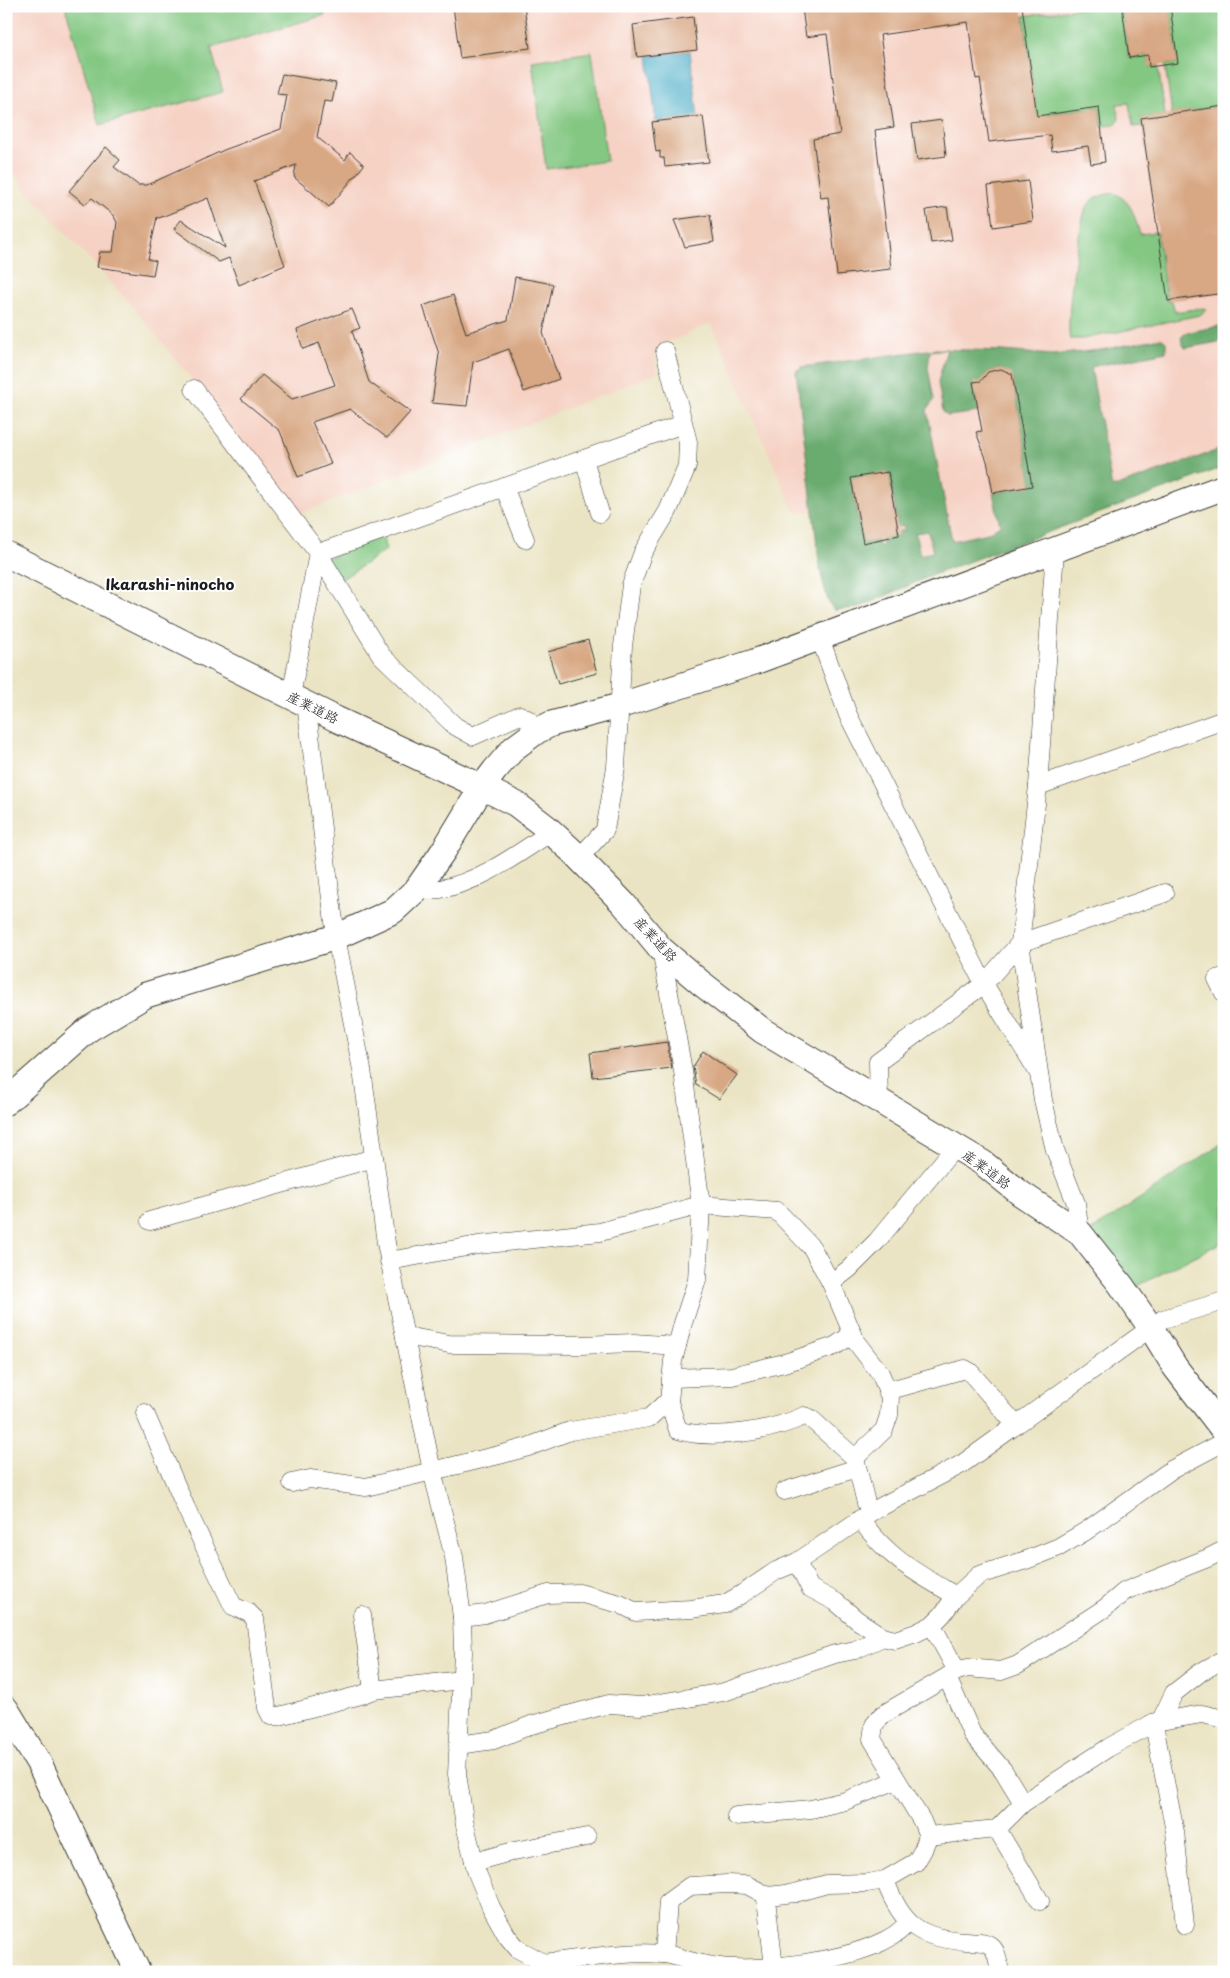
<svg xmlns="http://www.w3.org/2000/svg" width="1230" height="1978" font-family="'Playpen Sans','Klee One',sans-serif">
<style>
.built{fill:#f6d2c4}
.green{fill:#83c782;stroke:#50724f}
.forest{fill:#6aac70;stroke:#436446;fill-rule:evenodd}
.water{fill:#47abc6;stroke:#326471}
.building{fill:#d8a783}
.lines{fill:none;stroke-linecap:round;stroke-linejoin:round}
.street-casing{stroke:#3b3a35;stroke-width:19}
.secondary-casing{stroke:#3b3a35;stroke-width:27}
.street{stroke:#fff;stroke-width:18}
.secondary{stroke:#fff;stroke-width:25}
.labels{text-anchor:middle;dominant-baseline:central;stroke-width:4;stroke-linejoin:round;paint-order:stroke}
.street-label{font-size:14px;fill:#1c1c1c;stroke:#fff}
.neighbourhood-label{font-size:15px;font-weight:bold;fill:#1c1c1c;stroke:#fff}
</style>
<rect width="100%" height="100%" fill="#fff"/>
<filter id="ink" filterUnits="userSpaceOnUse"><feTurbulence type="fractalNoise" baseFrequency=".02" numOctaves="2"/><feDisplacementMap in="SourceGraphic" scale="10" xChannelSelector="R" yChannelSelector="G"/><feConvolveMatrix kernelMatrix="1 2 1 2 8 2 1 2 1" color-interpolation-filters="sRGB"/></filter>
<filter id="wash" filterUnits="userSpaceOnUse"><feTurbulence type="fractalNoise" baseFrequency=".0096" numOctaves="4" result="noise"/><feDisplacementMap in="SourceGraphic" scale="20" xChannelSelector="R" yChannelSelector="G"/><feGaussianBlur stdDeviation="1.12" result="paint"/><feColorMatrix in="noise" values="0 0 0 0 0 0 0 0 0 0 0 0 0 0 0 0 0 1.4 0 .05"/><feComposite in="paint" operator="in"/></filter>
<g filter="url(#wash)">
<rect width="100%" height="100%" fill="#ebe4c4"/>
<path class="built" d="M 6,6 L 1224,6 L 1224,467 L 930,576 L 858,608 L 834,610 L 828,601 L 820,570 L 813,511 L 799,513 L 794,511 L 711,323 L 654,349 L 657,373 L 299,514 L 136,310 L 27,191 L 6,163 Z"/>
<g class="green">
<path d="M 65,6 L 322,6 L 325,15 L 211,48 L 223,92 L 100,125 Z"/>
<path d="M 1092,6 L 1122,6 L 1129,58 L 1148,55 L 1150,67 L 1158,66 L 1165,115 L 1141,118 L 1142,126 L 1133,127 L 1129,103 L 1117,104 L 1119,119 L 1115,125 L 1102,126 L 1099,107 L 1048,114 L 1038,123 L 1024,16 Z"/>
<path d="M 1170,6 L 1224,6 L 1224,106 L 1172,114 L 1165,65 L 1178,63 Z"/>
<path d="M 592,52 L 607,161 L 546,169 L 532,61 Z"/>
<path d="M 1114,193 C 1133,202 1134,216 1140,234 L 1157,232 L 1167,301 L 1172,301 L 1175,312 L 1203,308 L 1207,309 L 1200,315 L 1083,339 L 1070,339 C 1065,323 1079,220 1087,206 C 1094,196 1103,195 1114,193 Z"/>
<path d="M 382,535 L 386,550 L 339,581 L 325,559 Z"/>
<path d="M 1224,1142 L 1224,1241 L 1130,1290 L 1087,1234 Z"/>
</g>
<g class="forest">
<path d="M 1224,325 L 1224,341 L 1185,348 L 1182,343 L 1181,338 L 1185,333 Z"/>
<path d="M 1161,338 L 1166,342 L 1166,352 L 1091,367 L 1112,488 L 1224,448 L 1224,467 L 930,576 L 858,608 L 834,610 L 828,601 L 820,570 L 796,371 L 802,367 L 936,349 L 1003,351 L 1053,355 L 1101,350 ZM 947,349 L 938,382 L 943,412 L 947,416 L 979,412 L 973,383 L 988,380 L 986,374 L 988,372 L 1001,369 L 1012,375 L 1032,486 L 993,493 L 1000,525 L 988,533 L 952,541 L 927,410 L 934,399 L 928,368 L 930,351 ZM 888,472 L 889,477 L 893,477 L 890,479 L 898,527 L 904,526 L 905,530 L 899,531 L 899,535 L 881,538 L 883,546 L 880,547 L 877,541 L 863,543 L 851,479 ZM 928,531 L 933,552 L 920,555 L 915,533 Z"/>
</g>
<path class="water" d="M 690,51 L 698,117 L 656,122 L 648,56 Z"/>
<g id="blocks">
<g class="building">
<path d="M 453,6 L 524,6 L 530,48 L 460,58 Z"/>
<path d="M 816,6 L 1022,6 L 1037,116 L 1099,107 L 1105,162 L 1091,164 L 1088,146 L 1052,151 L 1050,135 L 989,142 L 980,78 L 976,79 L 968,22 L 880,35 L 894,127 L 875,130 L 891,269 L 837,275 L 828,197 L 821,198 L 813,139 L 840,134 L 827,34 L 806,37 L 802,8 Z"/>
<path d="M 1122,6 L 1170,6 L 1178,63 L 1149,67 L 1148,55 L 1129,58 Z"/>
<path d="M 693,17 L 697,50 L 637,57 L 633,25 Z"/>
<path d="M 282,74 L 336,83 L 332,102 L 324,101 L 317,137 L 345,160 L 350,152 L 364,165 L 329,207 L 294,177 L 296,165 L 254,181 L 285,265 L 239,285 L 229,258 L 219,262 L 174,229 L 181,220 L 225,248 L 208,198 L 159,218 L 157,217 L 148,259 L 156,261 L 153,275 L 97,267 L 100,252 L 113,252 L 117,222 L 113,215 L 92,198 L 85,204 L 69,191 L 106,147 L 120,160 L 114,167 L 138,185 L 147,185 L 224,150 L 281,129 L 287,95 L 277,94 Z"/>
<path d="M 1224,106 L 1224,293 L 1168,301 L 1141,118 Z"/>
<path d="M 703,116 L 709,162 L 665,167 L 664,158 L 660,158 L 660,151 L 656,152 L 652,122 Z"/>
<path d="M 942,120 L 946,156 L 917,160 L 912,124 Z"/>
<path d="M 1028,181 L 1033,221 L 993,227 L 988,186 Z"/>
<path d="M 947,207 L 952,240 L 931,243 L 926,210 Z"/>
<path d="M 710,215 L 714,242 L 685,247 L 674,220 Z"/>
<path d="M 515,277 L 553,284 L 543,333 L 559,379 L 524,392 L 509,349 L 473,362 L 467,406 L 432,403 L 439,354 L 423,306 L 453,295 L 466,333 L 508,320 Z"/>
<path d="M 352,309 L 360,328 L 352,331 L 369,382 L 410,412 L 387,438 L 350,409 L 312,422 L 331,464 L 298,477 L 280,431 L 241,399 L 262,375 L 292,399 L 335,385 L 319,343 L 303,349 L 297,330 Z"/>
<path d="M 1001,369 L 1012,374 L 1032,486 L 993,493 L 987,461 L 976,432 L 982,431 L 973,382 L 981,381 L 988,372 Z"/>
<path d="M 888,472 L 899,535 L 863,543 L 851,478 Z"/>
<path d="M 588,640 L 597,673 L 558,684 L 548,652 Z"/>
<path d="M 667,1042 L 672,1068 L 593,1077 L 590,1053 Z"/>
<path d="M 703,1051 L 737,1075 L 719,1099 L 696,1085 L 693,1067 Z"/>
</g>
</g>
</g>
<g filter="url(#ink)">
<use href="#blocks" fill-opacity="0" stroke="#3b3a35" stroke-width="1"/>
<g class="lines">
<defs>
<g id="street">
<path d="M 194,389 L 318,553 L 381,655 L 455,726 L 473,736 L 520,715 L 529,720 L 533,734"/>
<path d="M 584,459 L 600,513"/>
<path d="M 504,487 L 525,539"/>
<path d="M 1055,551 L 1038,786 L 1224,720"/>
<path d="M 820,638 L 848,715 L 984,984 L 1038,1072"/>
<path d="M 291,696 L 318,553 L 683,424"/>
<path d="M 306,704 L 336,937 L 362,1070 L 386,1243 L 432,1471 L 454,1557 L 462,1617 L 463,1653 L 457,1774 L 465,1825 L 477,1873 L 491,1907 L 507,1936 L 518,1949 L 544,1963 L 549,1972"/>
<path d="M 1038,786 L 1020,943 L 1043,1100 L 1055,1150 L 1076,1203 L 1080,1233"/>
<path d="M 579,858 L 605,830 L 616,767 L 623,646 L 631,585 L 643,552 L 668,511 L 687,466 L 688,442 L 665,351"/>
<path d="M 417,889 C 424,889 433,890 440,889 C 479,883 519,853 551,832"/>
<path d="M 661,949 L 683,1071 L 701,1205 L 697,1280 L 683,1323 L 673,1361 L 669,1402 L 678,1430 C 712,1441 772,1431 804,1416 L 810,1418 L 855,1458 L 866,1503 L 871,1512"/>
<path d="M 1224,977 L 1217,979 L 1224,993"/>
<path d="M 879,1100 L 878,1062 L 984,984 L 1020,943 L 1165,893"/>
<path d="M 150,1221 L 374,1158"/>
<path d="M 389,1261 L 478,1245 L 600,1232 L 701,1205 L 777,1211 L 812,1248 L 831,1283 L 856,1342 L 880,1373 L 890,1396 L 889,1415 L 884,1430 L 855,1458"/>
<path d="M 831,1283 L 849,1269 L 877,1241 L 956,1146"/>
<path d="M 405,1337 L 411,1337 L 449,1344 L 580,1345 L 634,1343 L 677,1346"/>
<path d="M 671,1378 L 732,1376 L 788,1362 L 835,1346 L 853,1334"/>
<path d="M 887,1391 L 965,1369 L 970,1372 L 1016,1425"/>
<path d="M 145,1413 L 186,1508 L 233,1606 L 249,1613 L 255,1619 L 267,1708 L 271,1716 L 279,1716 L 361,1695 L 373,1690 L 462,1680"/>
<path d="M 292,1483 L 310,1479 L 366,1487 L 499,1455 L 528,1447 L 570,1431 L 649,1418 L 663,1405 L 669,1402"/>
<path d="M 785,1491 L 857,1468"/>
<path d="M 860,1519 C 889,1559 915,1572 956,1596"/>
<path d="M 797,1562 L 810,1588 L 836,1602 L 857,1620 L 883,1637"/>
<path d="M 362,1615 L 373,1690"/>
<path d="M 462,1617 L 485,1614 L 548,1594 L 579,1593 L 620,1604 L 636,1612 L 691,1609 L 725,1604 L 742,1594 L 776,1571 L 797,1562 L 871,1512 L 962,1464 L 1163,1319 L 1224,1301"/>
<path d="M 957,1671 L 968,1668 L 1001,1671 L 1018,1665 L 1105,1608 L 1125,1591 L 1208,1558 L 1224,1550"/>
<path d="M 947,1677 L 972,1734 L 1003,1770 L 1023,1803"/>
<path d="M 1161,1720 L 1174,1693 L 1201,1672 L 1224,1659"/>
<path d="M 1151,1724 L 1155,1730 L 1175,1832 L 1185,1925"/>
<path d="M 458,1745 L 494,1740 L 531,1725 L 609,1704 L 641,1706 L 724,1692 L 835,1654 L 855,1650 L 883,1637 L 895,1640 L 916,1633 L 932,1625 L 942,1615 L 956,1596 L 979,1575 L 1029,1559 L 1059,1547 L 1086,1531 L 1171,1470 L 1224,1442"/>
<path d="M 736,1816 L 811,1809 L 845,1801 L 897,1780"/>
<path d="M 997,1829 L 1040,1901"/>
<path d="M 928,1836 L 997,1829 L 1023,1803 L 1108,1748 L 1155,1722 L 1202,1714 L 1224,1719"/>
<path d="M 474,1862 L 514,1851 L 587,1837"/>
<path d="M 885,1880 C 901,1924 919,1939 966,1941 C 975,1942 985,1940 992,1947 C 998,1953 998,1963 1000,1972"/>
<path d="M 664,1954 L 668,1902 L 690,1886 L 728,1884 L 747,1885 L 768,1896"/>
<path d="M 544,1963 C 583,1959 622,1951 662,1954 C 674,1954 686,1961 698,1963 C 710,1966 724,1968 736,1968 C 777,1970 884,1957 908,1922"/>
<path d="M 776,1972 L 774,1967 L 766,1899 L 768,1896 L 795,1893 L 827,1884 L 867,1883 L 885,1880 L 916,1862 L 923,1850 L 928,1836 L 922,1821 L 872,1739 L 874,1725 L 882,1715 L 957,1671 L 932,1625"/>
</g>
<g id="secondary">
<path d="M 6,554 L 336,719 L 482,787 L 516,804 L 546,827 L 572,851 L 623,903 L 661,949 L 701,983 L 763,1031 L 983,1163 L 1020,1193 L 1080,1233 L 1121,1285 L 1151,1328 L 1175,1367 L 1224,1431"/>
<path d="M 6,1102 L 89,1029 L 146,995 L 336,937 L 393,911 L 417,889 L 444,850 L 482,787 L 495,770 L 514,748 L 537,731 L 551,724 L 619,706 L 754,662 L 1224,487"/>
<path d="M 6,1709 L 40,1765 L 138,1972"/>
</g>
</defs>
<use href="#street" class="street-casing"/>
<use href="#secondary" class="secondary-casing"/>
<use href="#street" class="street"/>
<use href="#secondary" class="secondary"/>
</g>
</g>
<g class="labels">
<g class="street-label">
<text transform="translate(313 707) rotate(26)">産業道路</text>
<text transform="translate(656 939) rotate(47)">産業道路</text>
<text transform="translate(987 1169) rotate(36)">産業道路</text>
</g>
<g class="neighbourhood-label">
<text x="170" y="583">Ikarashi-ninocho</text>
</g>
</g>
<rect width="1230" height="1978" fill="none" stroke="#fff" stroke-width="25"/>
</svg>
